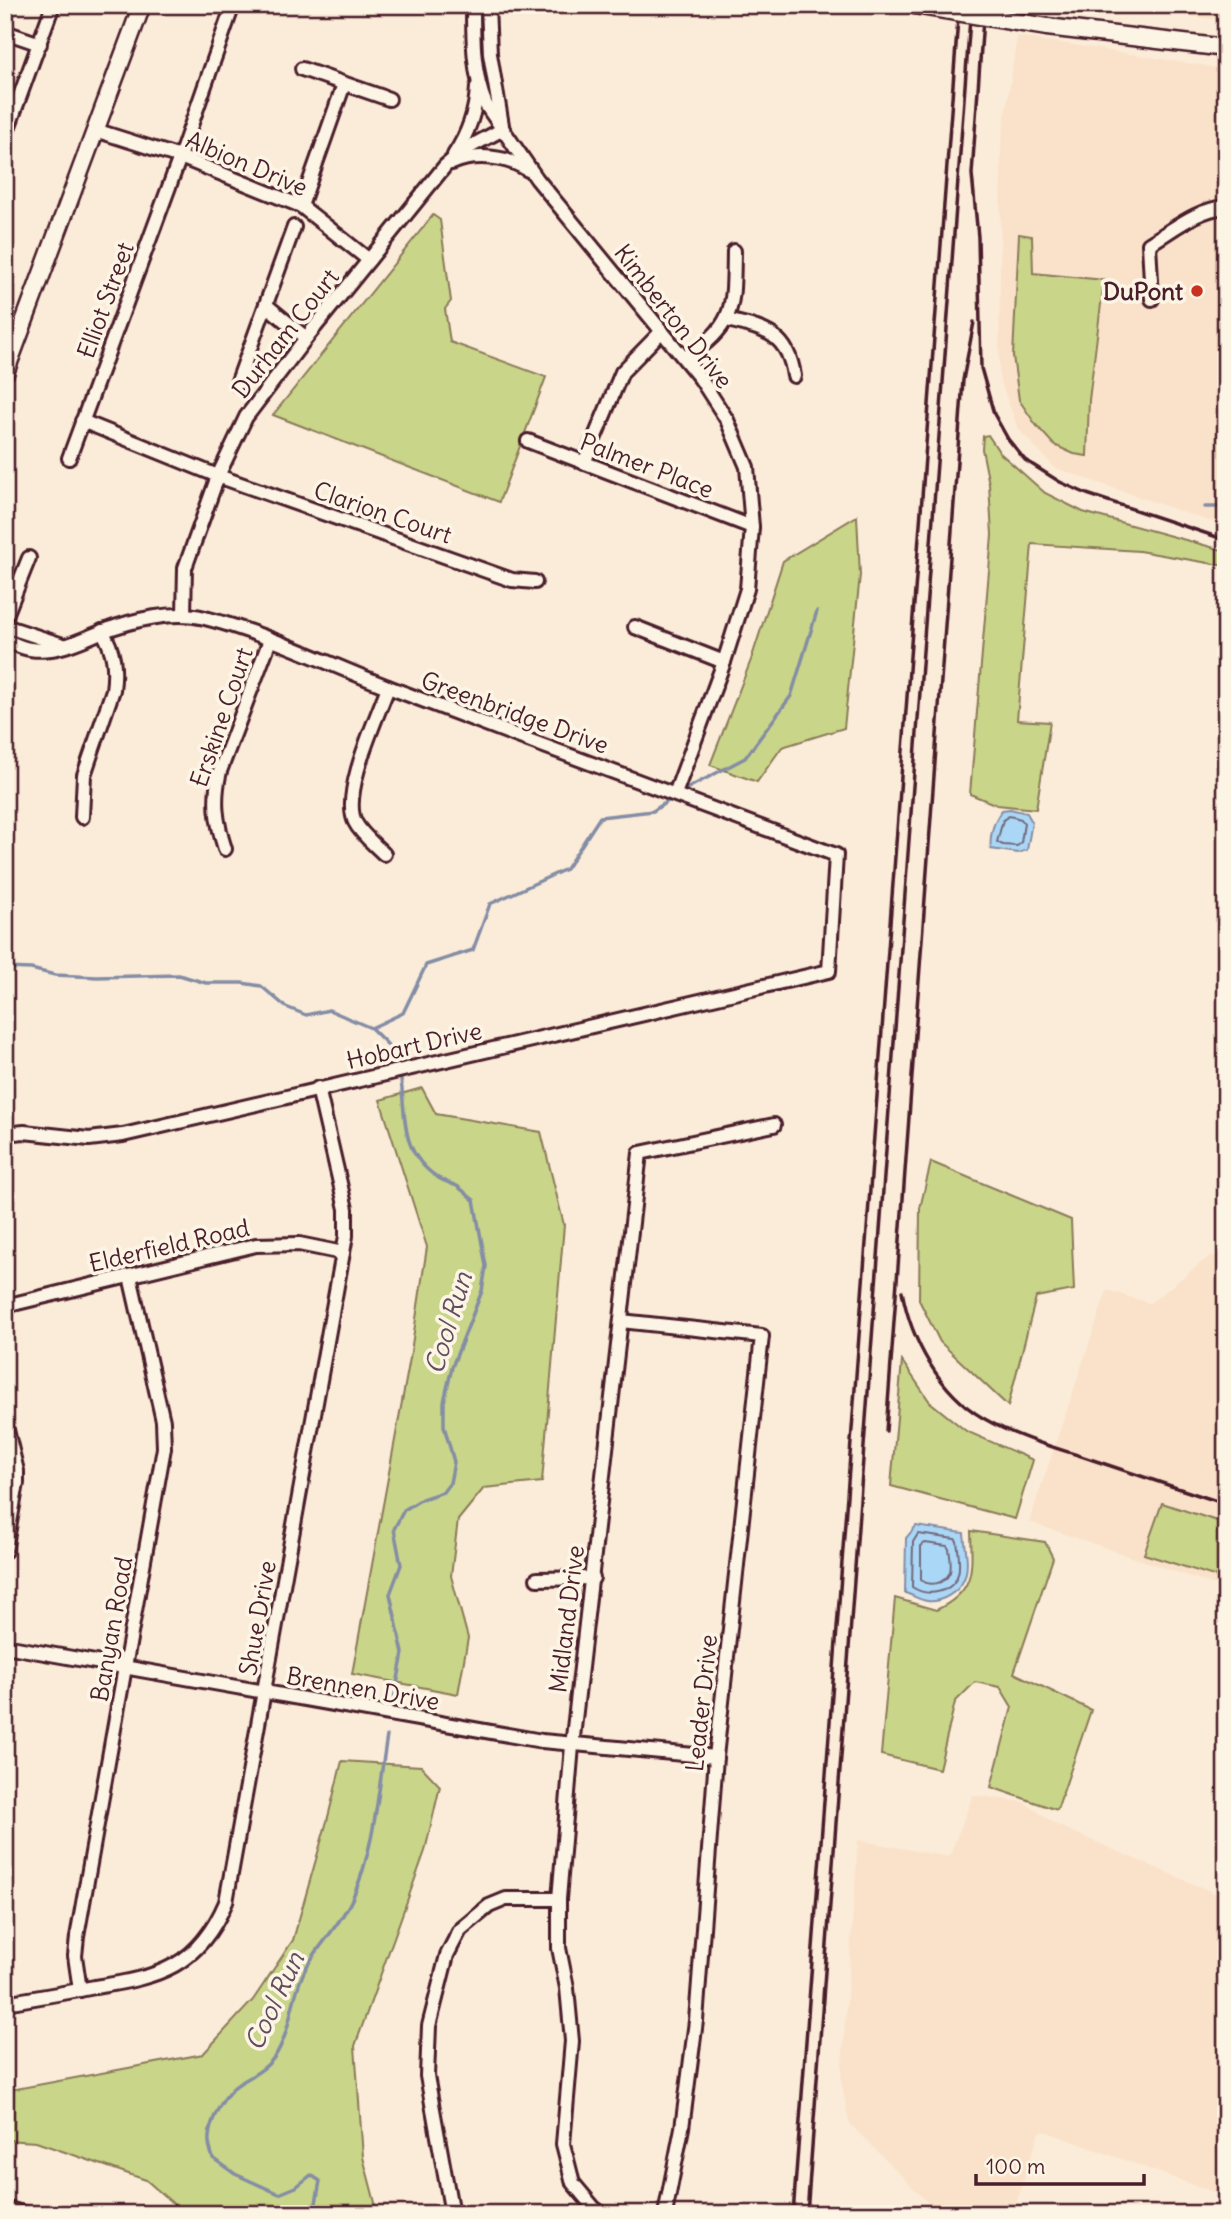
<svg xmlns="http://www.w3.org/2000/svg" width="1231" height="2219" font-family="Delius,sans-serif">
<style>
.built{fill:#fae2ca}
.green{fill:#c9d588;stroke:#8a7a5a;stroke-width:2}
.water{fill:#abd7f6;stroke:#848da5;stroke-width:2}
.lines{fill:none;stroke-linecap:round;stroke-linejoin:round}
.shore{stroke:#71697c;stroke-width:2}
.stream{stroke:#848da5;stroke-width:3.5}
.minor-casing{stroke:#4a1f2b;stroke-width:18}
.tertiary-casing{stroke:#4a1f2b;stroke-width:21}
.minor{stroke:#fcf5e5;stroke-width:12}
.tertiary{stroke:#fcf5e5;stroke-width:16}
.rail{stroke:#4a1f2b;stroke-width:3.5}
.tertiary-bridge-casing{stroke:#4a1f2b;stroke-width:21;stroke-linecap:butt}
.tertiary-bridge{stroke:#fcf5e5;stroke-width:16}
.poi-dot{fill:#c8321e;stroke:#fcf5e5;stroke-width:2.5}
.labels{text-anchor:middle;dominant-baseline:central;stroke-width:7;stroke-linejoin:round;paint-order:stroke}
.street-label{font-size:24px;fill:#4a1f2b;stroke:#fcf5e5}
.poi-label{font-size:24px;font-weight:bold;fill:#4a1f2b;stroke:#fcf5e5;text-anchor:end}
.water-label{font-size:26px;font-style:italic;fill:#624d5e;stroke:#fcf5e5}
</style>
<rect width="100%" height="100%" fill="#fbecd9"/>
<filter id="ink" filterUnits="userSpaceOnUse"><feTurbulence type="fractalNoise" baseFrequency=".0143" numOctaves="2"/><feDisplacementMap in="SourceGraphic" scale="14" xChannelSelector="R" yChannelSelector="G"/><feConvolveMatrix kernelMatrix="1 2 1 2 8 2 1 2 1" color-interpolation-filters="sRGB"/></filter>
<g filter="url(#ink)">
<g class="built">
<path d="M 1101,5 L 1226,5 L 1226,21 Z"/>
<path d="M 1017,36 L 1226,69 L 1226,527 L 1055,468 L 1018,429 L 999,378 L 1001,144 Z"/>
<path d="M 1211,1255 L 1226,1260 L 1226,1589 L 1029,1522 L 1107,1290 L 1150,1303 Z"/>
<path d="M 973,1795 L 1024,1802 L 1057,1825 L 1226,1898 L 1226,2197 L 1044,2131 L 1039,2133 L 1013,2214 L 939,2214 L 849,2123 L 841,2080 L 858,1840 L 949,1857 Z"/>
</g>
<g class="green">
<path d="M 433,215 L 440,220 L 451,301 L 445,309 L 450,342 L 546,377 L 499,502 L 273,415 Z"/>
<path d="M 1019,234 L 1032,236 L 1033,273 L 1104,280 L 1089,400 L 1087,456 L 1074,454 L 1054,445 L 1036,425 L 1019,400 L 1013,356 Z"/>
<path d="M 988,435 L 1000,453 L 1045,493 L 1083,512 L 1226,551 L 1226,566 L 1139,551 L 1032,544 L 1017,720 L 1050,722 L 1036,809 L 997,805 L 970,794 L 992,535 L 989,484 L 982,449 L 983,436 Z"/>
<path d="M 857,516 L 860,575 L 844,728 L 782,747 L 757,782 L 710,765 L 751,660 L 783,561 Z"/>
<path d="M 422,1088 L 436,1114 L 541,1132 L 564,1225 L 542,1482 L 484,1488 L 458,1520 L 451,1576 L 468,1638 L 458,1694 L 352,1674 L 410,1358 L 427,1247 L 380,1100 Z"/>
<path d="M 931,1162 L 1071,1220 L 1074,1290 L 1036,1297 L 1008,1406 L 940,1342 L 919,1300 L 920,1208 Z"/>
<path d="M 902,1361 L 930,1402 L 966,1431 L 1033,1460 L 1015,1519 L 891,1486 Z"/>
<path d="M 1162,1503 L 1226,1524 L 1226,1580 L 1144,1554 Z"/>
<path d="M 971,1531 L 1045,1542 L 1053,1558 L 1014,1673 L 1091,1710 L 1057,1810 L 991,1787 L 1012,1707 L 1000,1687 L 975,1682 L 955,1702 L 939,1769 L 881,1755 L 895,1598 L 936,1610 C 976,1591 972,1570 971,1531 Z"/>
<path d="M 342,1761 L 421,1766 L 440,1786 L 425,1851 L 355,2046 L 363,2157 L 378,2214 L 185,2214 L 146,2180 L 36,2142 L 5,2140 L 5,2091 L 203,2054 L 253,2000 L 293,1940 L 327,1821 Z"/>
</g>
<g class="water">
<path d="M 1010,809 L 1027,813 L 1032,822 L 1027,850 L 1018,853 L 991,849 C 989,836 994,820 1002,810 Z"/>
<path d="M 916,1526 L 964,1533 C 965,1547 970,1566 964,1579 C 959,1592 941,1603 927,1601 C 920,1600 912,1595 905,1593 L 906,1538 Z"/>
</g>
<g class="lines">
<g class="shore">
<path d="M 1009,816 L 1021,819 L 1024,823 L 1021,843 L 1017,846 L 1003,845 L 997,842 L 1003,820 Z"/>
<path d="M 918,1534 L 955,1539 L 957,1541 C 958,1551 961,1564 958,1574 C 952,1594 927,1597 912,1587 L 913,1542 Z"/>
<path d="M 925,1543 L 947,1546 L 949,1549 C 950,1556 952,1565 950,1572 C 945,1584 930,1587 921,1580 L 921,1546 Z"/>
</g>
<g class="stream">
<path d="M 1205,507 L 1226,507"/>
<path d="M 686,789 L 745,758 L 791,696 L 817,611"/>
<path d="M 5,968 L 31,969 L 55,975 L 97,977 L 179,975 L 206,983 L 242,983 L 261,986 L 286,1007 L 306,1015 L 329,1010 L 371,1028 L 387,1044 L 395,1058"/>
<path d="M 371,1028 L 403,1013 L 426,965 L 473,950 L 490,904 L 566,869 L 600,817 L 653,811 L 668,801"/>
<path d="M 394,1700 L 403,1653 L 390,1594 L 401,1565 L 394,1529 L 404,1510 L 422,1499 L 443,1492 L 450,1483 L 454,1462 L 444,1426 L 444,1402 L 452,1367 L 482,1291 L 486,1266 L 474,1200 C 468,1196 463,1190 457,1186 C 450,1183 443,1181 437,1177 C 400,1152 406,1118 401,1080"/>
<path d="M 314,2214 L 320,2181 L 311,2175 L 296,2187 L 279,2194 L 235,2174 L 213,2158 C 211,2152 208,2144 209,2137 C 210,2120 225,2092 240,2083 C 254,2075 268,2068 277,2053 C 292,2027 291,1995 306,1968 C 319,1944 342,1923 353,1897 C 375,1847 378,1790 387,1736"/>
</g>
<defs>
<g id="minor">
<path d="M 473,5 C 473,37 473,76 486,105 L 537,179 L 700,378 L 727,420 L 747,467 L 752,527 L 747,589 L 724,662 L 675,794"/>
<path d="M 488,5 L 490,54 L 502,125"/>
<path d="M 5,32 L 40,44"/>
<path d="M 302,69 L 389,99"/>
<path d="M 95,130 L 180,157 L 301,206 L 369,260"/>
<path d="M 5,137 L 53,5"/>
<path d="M 454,155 C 468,134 476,112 477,87"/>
<path d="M 452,163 C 475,153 507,156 528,170"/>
<path d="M 301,206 L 344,84"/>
<path d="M 1152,299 L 1149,244 C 1173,230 1197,209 1226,207"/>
<path d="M 266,305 L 306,338"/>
<path d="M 727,320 C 764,329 788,333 794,376"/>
<path d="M 685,358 C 736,324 733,309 734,251"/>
<path d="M 237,384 L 294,227"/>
<path d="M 82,421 L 218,476 L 512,580 L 535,582"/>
<path d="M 528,441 L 752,527"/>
<path d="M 69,458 L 180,157 L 233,5"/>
<path d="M 584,463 L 622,372 L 662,331"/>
<path d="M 184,614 L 185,568 L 218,476 L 246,417 L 306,338 L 445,166 L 464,150 L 503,129"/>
<path d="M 5,618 L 29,558"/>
<path d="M 5,626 L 63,645"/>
<path d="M 635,627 L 724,662"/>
<path d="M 5,640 C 13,643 22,648 30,649 C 56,653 79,641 101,632 C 132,620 173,610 205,618 C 268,634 328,664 388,687 C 537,744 687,799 836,855 L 829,971 L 123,1135 L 89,1139 L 24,1132 L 5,1134"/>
<path d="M 82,817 L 84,775 L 113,690 C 116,668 114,650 102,631"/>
<path d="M 225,849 C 216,821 213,800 220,771 L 270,640"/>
<path d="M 384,854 C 374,844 361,834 355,822 C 341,793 377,718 388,687"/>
<path d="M 5,1306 L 256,1245 L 299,1244 L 343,1253"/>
<path d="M 621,1321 L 762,1336 L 716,1757 L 696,2021 L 682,2128 L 665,2214"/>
<path d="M 5,1422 L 17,1471 L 17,1483 L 5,1551"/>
<path d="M 537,1579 L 593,1578"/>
<path d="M 5,1646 L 542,1741 L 716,1757"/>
<path d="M 80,1990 L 75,1956 L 77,1937 L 164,1448 L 163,1421 L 130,1276"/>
<path d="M 5,2003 C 35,1998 65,1993 95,1987 C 160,1977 198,1967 226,1902 L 346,1236 L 346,1209 L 318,1088"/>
<path d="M 5,2208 L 26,2214"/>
<path d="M 452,2214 L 427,2076 L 429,2026 L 447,1955 L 460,1930 L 489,1906 L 506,1899 L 559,1899"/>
<path d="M 602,2214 L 594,2208 L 573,2183 L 563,2144 L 572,2041 L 567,1988 L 559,1948 L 559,1899 L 572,1746 L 640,1153 L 774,1125"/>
</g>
<g id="tertiary">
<path d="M 1047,27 L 1226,48"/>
<path d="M 5,373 L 142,5"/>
</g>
</defs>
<use href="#minor" class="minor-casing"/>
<use href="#tertiary" class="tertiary-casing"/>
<use href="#minor" class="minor"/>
<use href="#tertiary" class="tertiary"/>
<g class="rail">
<path d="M 984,5 L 972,174 L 978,237 L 981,368 L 994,414 L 1008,439 L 1025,460 L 1060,482 L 1087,494 L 1226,540"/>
<path d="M 902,1291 C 911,1340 939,1392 983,1418 C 1017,1438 1057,1448 1093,1460 C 1138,1475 1182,1490 1226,1504"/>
<path d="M 886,1431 L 963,380 L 974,322"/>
<path d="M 793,2214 L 959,5"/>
<path d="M 807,2214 L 971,5"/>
</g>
<defs>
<path id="tertiary-bridge" d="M 914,5 L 1047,27"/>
</defs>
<use href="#tertiary-bridge" class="tertiary-bridge-casing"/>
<use href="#tertiary-bridge" class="tertiary-bridge"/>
</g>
</g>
<circle class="poi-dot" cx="1197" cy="291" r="7"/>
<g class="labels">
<g class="street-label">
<text transform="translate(247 163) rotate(23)">Albion Drive</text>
<text transform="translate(105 300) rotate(-70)">Elliot Street</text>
<text transform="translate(674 316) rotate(52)">Kimberton Drive</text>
<text transform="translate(285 333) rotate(-52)">Durham Court</text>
<text transform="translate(647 465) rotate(21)">Palmer Place</text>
<text transform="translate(383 512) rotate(19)">Clarion Court</text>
<text transform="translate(515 712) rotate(20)">Greenbridge Drive</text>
<text transform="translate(221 717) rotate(-71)">Erskine Court</text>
<text transform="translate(414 1045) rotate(-13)">Hobart Drive</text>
<text transform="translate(169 1245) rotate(-13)">Elderfield Road</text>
<text transform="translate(257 1618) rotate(-80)">Shue Drive</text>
<text transform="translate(566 1619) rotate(-83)">Midland Drive</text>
<text transform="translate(111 1629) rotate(-80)">Banyan Road</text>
<text transform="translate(363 1688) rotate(10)">Brennen Drive</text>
<text transform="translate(701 1703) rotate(-84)">Leader Drive</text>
</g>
<g class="poi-label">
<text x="1183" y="291">DuPont</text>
</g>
<g class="water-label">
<text transform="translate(448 1323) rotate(-73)">Cool Run</text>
<text transform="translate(274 2001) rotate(-65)">Cool Run</text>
</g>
</g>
<rect width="1231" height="2219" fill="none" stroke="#fcf5e5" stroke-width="28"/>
<rect x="14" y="14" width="1203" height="2191" fill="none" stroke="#4a1f2b" stroke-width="2.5" filter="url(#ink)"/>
<path d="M976 2174v10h168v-10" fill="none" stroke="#4a1f2b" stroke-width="3.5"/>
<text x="986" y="2174" font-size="21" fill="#4a1f2b" stroke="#fcf5e5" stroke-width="5" paint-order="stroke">100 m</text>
</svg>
